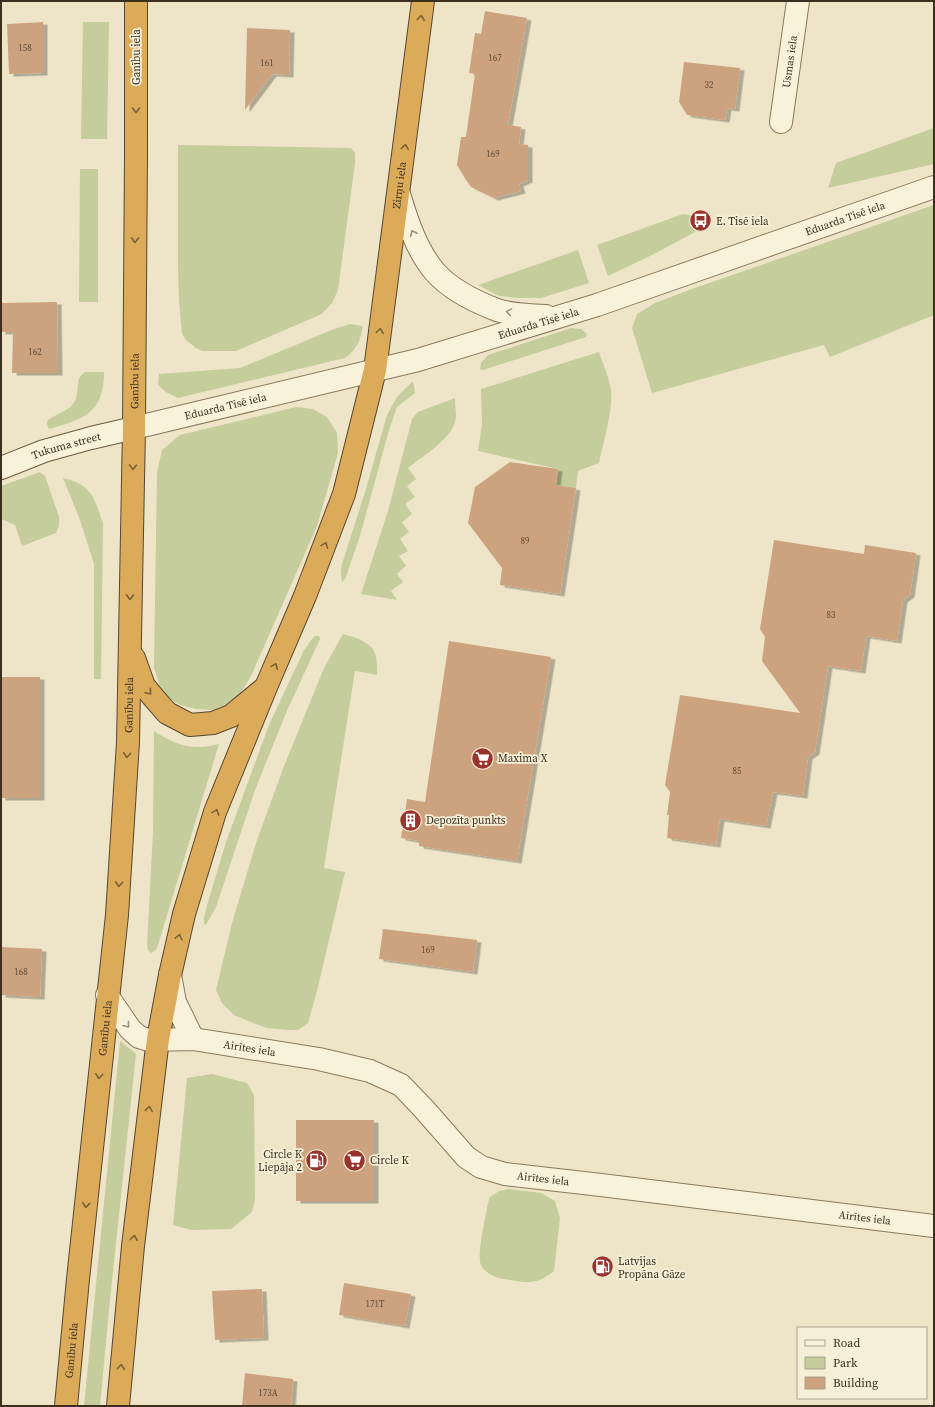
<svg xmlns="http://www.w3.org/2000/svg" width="935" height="1407" font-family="'Source Serif 4',serif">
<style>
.green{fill:#c4cd9b}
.building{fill:#cca37e;filter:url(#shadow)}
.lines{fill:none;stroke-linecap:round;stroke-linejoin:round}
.street-casing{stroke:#8a785d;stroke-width:24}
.secondary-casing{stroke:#6c5940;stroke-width:24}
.highway-casing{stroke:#584631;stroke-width:24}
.street{stroke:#f9f2db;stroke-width:22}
.secondary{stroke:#f9f2db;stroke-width:22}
.highway{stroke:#dbab5a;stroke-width:22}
.oneway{stroke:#7b6137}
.oneway2{stroke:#9a907e}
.labels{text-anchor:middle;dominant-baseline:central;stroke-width:3.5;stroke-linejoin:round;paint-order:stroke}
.number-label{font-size:9px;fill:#5f4c38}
.street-label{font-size:11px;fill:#3b2f20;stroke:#f6efd7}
.poi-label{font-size:11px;fill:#3b2f20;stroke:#f6efd7;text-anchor:start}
</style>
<defs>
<filter id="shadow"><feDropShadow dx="4.5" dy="2.5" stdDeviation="0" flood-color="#0004"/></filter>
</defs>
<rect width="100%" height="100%" fill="#eee5c8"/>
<g class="green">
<path d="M 83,22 L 109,22 L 107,139 L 81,139 Z"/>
<path d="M 934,128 L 934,164 L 828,188 L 836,163 Z"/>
<path d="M 178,145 L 351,148 L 355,153 L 355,163 L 338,290 L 332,303 L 322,314 L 236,351 L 202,351 L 196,348 L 186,340 L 182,334 L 179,301 L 178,267 Z"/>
<path d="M 80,169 L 98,169 L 98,302 L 79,302 Z"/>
<path d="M 934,205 L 934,315 L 830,357 L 824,345 L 652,393 L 632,328 L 637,314 L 655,303 L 689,290 Z"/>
<path d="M 683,214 L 690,215 L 695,217 L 696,224 L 695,232 L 652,255 L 608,276 L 597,245 Z"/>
<path d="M 578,250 L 589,283 L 541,298 L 519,298 L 499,296 L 478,285 Z"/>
<path d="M 350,324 L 363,326 C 360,342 357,349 345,358 L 178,398 L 166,392 L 158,385 L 159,374 L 240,368 L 334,329 Z"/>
<path d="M 571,328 L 581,329 L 587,334 L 586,337 L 483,370 L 480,369 L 481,363 L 488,355 Z"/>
<path d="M 599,352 C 603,364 609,377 611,390 C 613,410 603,444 599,463 L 578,471 L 576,488 L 556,485 L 558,469 L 478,451 L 482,424 L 481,389 Z"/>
<path d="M 85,372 L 104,372 C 104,414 83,419 49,429 L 47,424 L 48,420 C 57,413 72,411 76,398 C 80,387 74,380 85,372 Z"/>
<path d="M 413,381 L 415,393 L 397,407 L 389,430 L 360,536 L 345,579 L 342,582 L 341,573 L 342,564 L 366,489 L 387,415 L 397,397 Z"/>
<path d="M 455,398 C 455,404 456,411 456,417 C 454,438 424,455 408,468 L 416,479 L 407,486 L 415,497 L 405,504 L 412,514 L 402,522 L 409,532 L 400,539 L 408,551 L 399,556 L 406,566 L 397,574 L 403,582 L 391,591 L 397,600 L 361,594 L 388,511 L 412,419 L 418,412 Z"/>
<path d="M 296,407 L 313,409 L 327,417 L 337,433 L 338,453 L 317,526 L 251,676 L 241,693 L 227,704 L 213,710 L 196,709 L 180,705 L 169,698 L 160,686 L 154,668 L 157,472 L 162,450 L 180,435 Z"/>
<path d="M 40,472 L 45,476 L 59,517 L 59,526 L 56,533 L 22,546 L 15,525 L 1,519 L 1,486 Z"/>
<path d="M 63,478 C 92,485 94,497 103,523 L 101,679 L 94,679 L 94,564 L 80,520 Z"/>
<path d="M 343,634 C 354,637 373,642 376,656 C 377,661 377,669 377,675 L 355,671 L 324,868 L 345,872 L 317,991 L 308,1023 L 298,1030 L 286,1030 L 267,1028 L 253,1023 L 234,1015 L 222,1003 L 216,990 L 232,923 L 256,843 L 284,766 L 324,668 Z"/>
<path d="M 315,636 L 319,636 L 320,639 L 286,713 L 255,790 L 216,907 L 206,925 L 204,924 L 204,917 L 208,902 L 226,842 L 269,725 L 304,650 L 312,639 Z"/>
<path d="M 154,731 C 168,740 183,748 200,747 C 206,747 213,745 219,744 L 158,945 L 156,950 L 151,953 L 148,950 L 147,945 L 153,831 Z"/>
<path d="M 120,1041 L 136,1054 L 110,1300 L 100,1406 L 84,1406 Z"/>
<path d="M 212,1074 L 247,1083 L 254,1095 L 255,1199 L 252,1212 L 231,1229 L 191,1230 L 173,1225 L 187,1078 Z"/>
<path d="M 509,1189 L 541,1193 L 555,1201 L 560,1218 L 554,1271 C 539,1283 530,1284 511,1280 C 500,1279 487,1276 481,1265 C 476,1255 487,1211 489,1198 L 499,1191 Z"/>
</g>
<g class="building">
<path d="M 485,11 L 527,18 L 508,125 L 521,127 L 519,144 L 528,145 L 528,180 L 519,184 L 521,191 L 494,198 L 471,187 L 466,180 L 457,165 L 461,137 L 466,137 L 475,74 L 469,73 L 475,33 L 481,34 Z"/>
<path d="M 43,22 L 43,73 L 9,74 L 7,24 Z"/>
<path d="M 247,28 L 290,30 L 289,75 L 272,74 L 245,110 Z"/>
<path d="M 684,62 L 740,68 L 735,109 L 727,108 L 725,120 L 687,115 L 679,102 Z"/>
<path d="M 57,302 L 58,373 L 12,373 L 13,332 L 1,332 L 1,303 Z"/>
<path d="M 510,462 L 558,469 L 556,485 L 576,488 L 560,594 L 500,585 L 502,568 L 468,523 L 475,487 Z"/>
<path d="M 774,540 L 864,554 L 865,545 L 916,553 L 910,595 L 903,600 L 897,641 L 866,636 L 861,671 L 828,666 L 815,752 L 808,757 L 803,796 L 773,792 L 766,826 L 720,819 L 716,845 L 667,838 L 669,815 L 667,815 L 670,792 L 665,785 L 680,695 L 800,713 L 762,661 L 765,637 L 760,629 Z"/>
<path d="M 449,641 L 551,657 L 517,861 L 419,846 L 419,841 L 401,838 L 407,799 L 425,802 Z"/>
<rect x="1" y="677" width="39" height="121"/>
<path d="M 383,929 L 477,940 L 473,972 L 379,959 Z"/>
<path d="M 1,947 L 42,949 L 40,997 L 1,995 Z"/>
<rect x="296" y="1120" width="78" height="81"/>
<path d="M 344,1283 L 411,1294 L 405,1326 L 339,1315 Z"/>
<path d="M 262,1289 L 264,1338 L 215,1340 L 212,1291 Z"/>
<path d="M 245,1373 L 293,1379 L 291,1406 L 242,1406 Z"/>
</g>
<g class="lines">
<defs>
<g id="street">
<path id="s1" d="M 781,122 L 798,1"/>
<path d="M 399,194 C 407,221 417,251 435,272 C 450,289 476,302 497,310 C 510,314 533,316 546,316"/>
<path id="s2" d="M 134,428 L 418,360 L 597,305 L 934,187"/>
<path d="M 170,975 L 175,1002 L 193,1039"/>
<path id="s3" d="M 107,995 L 130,1029 L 139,1037 L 149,1040 L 193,1039 L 319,1059 L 370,1071 L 401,1085 L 424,1109 L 466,1157 L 481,1167 L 505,1174 L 601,1185 L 934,1226"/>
</g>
<g id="secondary">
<path id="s4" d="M 1,468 L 44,451 L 91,438 L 134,428"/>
</g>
<g id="highway">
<path d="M 134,658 L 144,686 L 154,698 L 167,713 L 190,725 L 213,723 L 231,716 L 265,688"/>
<path id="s5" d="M 66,1406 L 78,1279 L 117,915 L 128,742 L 134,428 L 136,155 L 136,1"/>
<path id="s6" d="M 118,1406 L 133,1246 L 158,1039 L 170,975 L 184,914 L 215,812 L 266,687 L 305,596 L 344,494 L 375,370 L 423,1"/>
</g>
</defs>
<use href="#street" class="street-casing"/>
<use href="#secondary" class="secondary-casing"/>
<use href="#highway" class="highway-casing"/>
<use href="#street" class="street"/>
<use href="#secondary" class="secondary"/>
<use href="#highway" class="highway"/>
</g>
<defs><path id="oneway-chevron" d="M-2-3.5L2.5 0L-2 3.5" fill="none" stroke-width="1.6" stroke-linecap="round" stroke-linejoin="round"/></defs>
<g class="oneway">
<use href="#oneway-chevron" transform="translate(421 18) rotate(-83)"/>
<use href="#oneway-chevron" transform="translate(136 110) rotate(90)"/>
<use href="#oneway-chevron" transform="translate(405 147) rotate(-83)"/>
<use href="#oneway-chevron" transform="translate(135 240) rotate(91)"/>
<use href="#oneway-chevron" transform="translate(380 331) rotate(-82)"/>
<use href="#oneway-chevron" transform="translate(133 467) rotate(91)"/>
<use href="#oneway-chevron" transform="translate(325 545) rotate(-69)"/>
<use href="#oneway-chevron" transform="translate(130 597) rotate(91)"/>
<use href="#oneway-chevron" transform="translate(275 666) rotate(-66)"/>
<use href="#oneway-chevron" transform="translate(149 692) rotate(50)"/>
<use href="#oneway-chevron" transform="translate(127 755) rotate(94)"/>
<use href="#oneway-chevron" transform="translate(216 812) rotate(-70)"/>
<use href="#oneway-chevron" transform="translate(119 884) rotate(94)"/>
<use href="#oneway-chevron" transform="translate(179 937) rotate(-77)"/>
<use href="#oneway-chevron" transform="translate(99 1076) rotate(96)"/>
<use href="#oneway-chevron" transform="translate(149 1109) rotate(-83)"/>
<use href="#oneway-chevron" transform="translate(86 1205) rotate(96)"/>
<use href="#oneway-chevron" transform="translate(134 1238) rotate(-83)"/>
<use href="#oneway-chevron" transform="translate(121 1367) rotate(-85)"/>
</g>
<g class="oneway2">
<use href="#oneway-chevron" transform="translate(413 233) rotate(-115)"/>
<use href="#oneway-chevron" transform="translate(509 312) rotate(-171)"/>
<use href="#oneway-chevron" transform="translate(127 1025) rotate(52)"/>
</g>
<defs>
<symbol id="bus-disc" viewBox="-11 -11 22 22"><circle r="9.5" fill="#99332d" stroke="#f6efd7"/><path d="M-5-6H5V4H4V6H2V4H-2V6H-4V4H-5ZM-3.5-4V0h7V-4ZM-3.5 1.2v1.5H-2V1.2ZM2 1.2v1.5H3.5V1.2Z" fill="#fff"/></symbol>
<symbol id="supermarket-disc" viewBox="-11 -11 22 22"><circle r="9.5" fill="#99332d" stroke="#f6efd7"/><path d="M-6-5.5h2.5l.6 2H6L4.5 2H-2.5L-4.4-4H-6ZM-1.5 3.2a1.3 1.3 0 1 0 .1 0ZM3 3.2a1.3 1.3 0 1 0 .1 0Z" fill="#fff"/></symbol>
<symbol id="building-disc" viewBox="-11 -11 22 22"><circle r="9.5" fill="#99332d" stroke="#f6efd7"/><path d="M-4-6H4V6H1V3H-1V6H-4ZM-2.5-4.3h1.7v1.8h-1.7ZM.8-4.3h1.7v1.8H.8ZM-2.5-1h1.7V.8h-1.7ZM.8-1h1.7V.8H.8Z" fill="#fff"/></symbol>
<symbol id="fuel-disc" viewBox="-11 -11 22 22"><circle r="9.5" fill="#99332d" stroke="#f6efd7"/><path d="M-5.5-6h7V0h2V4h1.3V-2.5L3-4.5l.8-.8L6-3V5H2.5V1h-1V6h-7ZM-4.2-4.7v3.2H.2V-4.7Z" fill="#fff"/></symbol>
</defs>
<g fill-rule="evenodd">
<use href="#bus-disc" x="688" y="208" width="25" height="25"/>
<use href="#supermarket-disc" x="470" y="746" width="25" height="25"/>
<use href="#building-disc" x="398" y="808" width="25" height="25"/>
<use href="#fuel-disc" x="304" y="1148" width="25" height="25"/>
<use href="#supermarket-disc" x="342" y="1148" width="25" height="25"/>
<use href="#fuel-disc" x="590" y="1254" width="25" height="25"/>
</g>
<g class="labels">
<g class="number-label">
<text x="25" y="48">158</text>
<text x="495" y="58">167</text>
<text x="267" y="63">161</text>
<text x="709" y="85">32</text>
<text x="493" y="154">169</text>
<text x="35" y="352">162</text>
<text x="525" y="541">89</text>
<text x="831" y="615">83</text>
<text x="737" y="771">85</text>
<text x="428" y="950">169</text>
<text x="21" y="972">168</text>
<text x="375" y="1304">171T</text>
<text x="268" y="1393">173A</text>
</g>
<g class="street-label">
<text transform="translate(136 57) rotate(-90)">Ganību iela</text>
<text stroke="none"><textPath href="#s1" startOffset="61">Usmas iela</textPath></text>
<text stroke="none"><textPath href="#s6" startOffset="1261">Zirņu iela</textPath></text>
<text stroke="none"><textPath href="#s2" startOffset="742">Eduarda Tisē iela</textPath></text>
<text stroke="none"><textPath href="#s2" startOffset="418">Eduarda Tisē iela</textPath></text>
<text stroke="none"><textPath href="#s5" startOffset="1028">Ganību iela</textPath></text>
<text stroke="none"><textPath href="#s2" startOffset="94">Eduarda Tisē iela</textPath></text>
<text stroke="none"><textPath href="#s4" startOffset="69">Tukuma street</textPath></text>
<text stroke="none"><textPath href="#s5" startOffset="704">Ganību iela</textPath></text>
<text stroke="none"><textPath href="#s5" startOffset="380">Ganību iela</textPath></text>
<text stroke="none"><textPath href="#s3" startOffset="165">Airītes iela</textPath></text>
<text stroke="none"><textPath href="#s3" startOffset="500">Airītes iela</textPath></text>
<text stroke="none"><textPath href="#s3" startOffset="824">Airītes iela</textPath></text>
<text stroke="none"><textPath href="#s5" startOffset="56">Ganību iela</textPath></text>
</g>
<g class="poi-label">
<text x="716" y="221">E. Tisē iela</text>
<text x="498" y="758">Maxima X</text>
<text x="426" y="820">Depozīta punkts</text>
<text x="302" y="1154" text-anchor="end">Circle K<tspan x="302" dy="13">Liepāja 2</tspan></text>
<text x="370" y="1160">Circle K</text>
<text x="618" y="1261">Latvijas<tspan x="618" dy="13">Propāna Gāze</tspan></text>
</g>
</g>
<rect width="935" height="1407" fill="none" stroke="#3b2f20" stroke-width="4"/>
<rect x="797" y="1327" width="130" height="72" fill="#f6efd7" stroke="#aba28e"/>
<rect x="805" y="1340" width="20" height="6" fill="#f9f2db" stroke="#aba28e"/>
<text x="833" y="1347" font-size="12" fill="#3b2f20">Road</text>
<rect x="805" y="1357" width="20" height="12" fill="#c4cd9b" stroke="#aba28e"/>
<text x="833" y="1367" font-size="12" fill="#3b2f20">Park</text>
<rect x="805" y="1377" width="20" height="12" fill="#cca37e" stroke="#aba28e"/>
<text x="833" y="1387" font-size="12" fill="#3b2f20">Building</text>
</svg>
